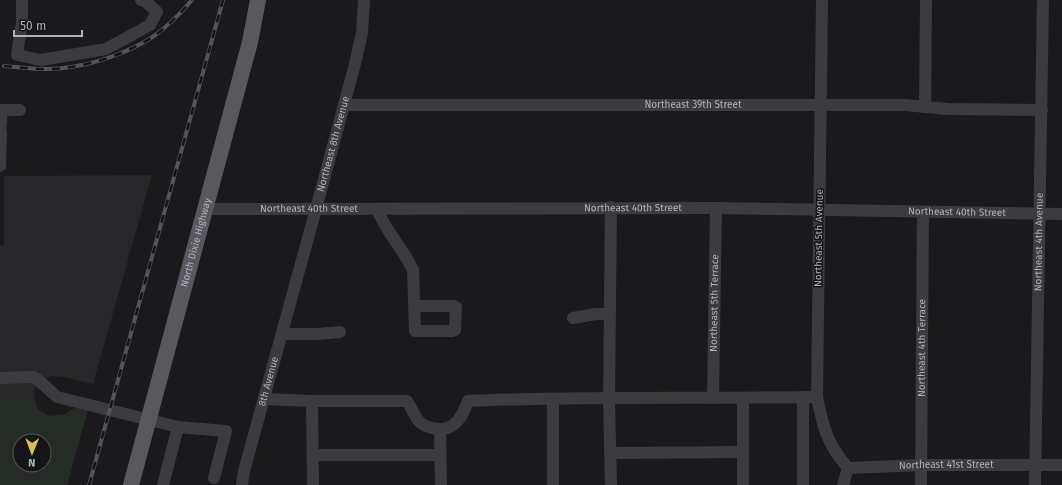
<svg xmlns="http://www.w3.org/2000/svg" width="1062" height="485" font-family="'Fira Sans',sans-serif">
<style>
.built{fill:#272629}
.green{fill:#252c26;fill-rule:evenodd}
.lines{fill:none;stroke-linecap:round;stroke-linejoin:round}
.minor{stroke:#3c3c40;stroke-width:12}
.major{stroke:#58595f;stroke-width:16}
.rail-casing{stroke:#535459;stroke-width:4}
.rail{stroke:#151517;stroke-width:2.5;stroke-dasharray:8;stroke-linecap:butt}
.labels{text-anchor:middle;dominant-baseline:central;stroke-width:3;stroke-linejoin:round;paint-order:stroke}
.street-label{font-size:10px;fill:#aeb0ba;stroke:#151517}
</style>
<rect width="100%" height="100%" fill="#1a1a1c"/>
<path class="built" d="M 152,175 L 93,384 L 63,377 L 52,376 L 41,381 L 35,389 L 34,398 L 0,398 L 0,246 L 4,245 L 4,176 Z"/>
<path class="green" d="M 0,398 L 34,398 L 38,409 L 49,416 L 65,414 L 75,408 L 88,410 L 67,485 L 0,485 ZM 20,441 L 44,441 L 44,465 L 20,465 Z"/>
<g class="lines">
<g class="minor">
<path d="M 22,0 L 22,22 L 17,55 L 41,60 L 106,49 L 150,25 L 157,12 L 145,1 L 141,0"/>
<path d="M 822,0 L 817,397 C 823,427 827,444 848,468"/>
<path id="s1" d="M 344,105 L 905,105 L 948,109 L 1042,110"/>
<path d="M 925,107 L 926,0"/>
<path d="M 0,110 L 20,110"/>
<path d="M 0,132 L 2,110"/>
<path d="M 0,166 L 1,132"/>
<path d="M 611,207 L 609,399 L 611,485"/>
<path id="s2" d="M 204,209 L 716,208 L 1062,214"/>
<path d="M 377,209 C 385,231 403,248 413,270 L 415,331 L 452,331 L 455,330 L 456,307 L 454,306 L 414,306"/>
<path d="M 573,318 L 596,314 L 610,314"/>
<path d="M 282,334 L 319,334 L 340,332"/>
<path d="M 0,378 L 34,377 L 36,378 L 57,397 L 178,427 L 226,431 L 214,478"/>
<path d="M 803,397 L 803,485"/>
<path id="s3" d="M 713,398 L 716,208"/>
<path d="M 264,399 L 312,401 L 407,401 C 411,407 414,415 418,420 C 425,429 444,432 453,425 C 461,420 465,409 468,401 C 584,396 701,399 817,397"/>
<path d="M 312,401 L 313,485"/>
<path d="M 440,429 L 441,485"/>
<path d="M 610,453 L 743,452"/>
<path d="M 313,455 L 440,455"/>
<path d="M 163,485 L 178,427"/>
<path id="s4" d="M 242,485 L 244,471 L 316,209 L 355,64 L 362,33 L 364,0"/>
<path d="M 553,485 L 553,399"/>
<path d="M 743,485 L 743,398"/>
<path id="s5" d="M 843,485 L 848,468 L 921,465 L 1062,465"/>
<path id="s6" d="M 921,485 L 923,212"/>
<path id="s7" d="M 1035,485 L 1043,0"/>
</g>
<path class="major" id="s8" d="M 131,485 L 250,42 L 258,0"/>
<defs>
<g id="rail">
<path d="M 4,66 C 26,68 49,71 71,67 C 98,63 132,51 154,36 C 168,26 181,13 192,0"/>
<path d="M 89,485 L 223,0"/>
</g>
</defs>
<use href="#rail" class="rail-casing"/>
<use href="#rail" class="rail"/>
</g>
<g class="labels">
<g class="street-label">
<text stroke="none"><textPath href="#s1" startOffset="349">Northeast 39th Street</textPath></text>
<text stroke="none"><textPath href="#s4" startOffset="353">Northeast 8th Avenue</textPath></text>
<text stroke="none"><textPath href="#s2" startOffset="429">Northeast 40th Street</textPath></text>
<text stroke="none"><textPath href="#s2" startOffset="105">Northeast 40th Street</textPath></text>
<text stroke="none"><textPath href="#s2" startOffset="753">Northeast 40th Street</textPath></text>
<text transform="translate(819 238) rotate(-89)">Northeast 5th Avenue</text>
<text stroke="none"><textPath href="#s8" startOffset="251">North Dixie Highway</textPath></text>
<text stroke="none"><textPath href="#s7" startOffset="243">Northeast 4th Avenue</textPath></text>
<text stroke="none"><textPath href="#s3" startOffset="95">Northeast 5th Terrace</textPath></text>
<text stroke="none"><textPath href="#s6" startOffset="137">Northeast 4th Terrace</textPath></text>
<text stroke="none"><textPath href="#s4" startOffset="107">8th Avenue</textPath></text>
<text stroke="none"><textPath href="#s5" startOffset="116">Northeast 41st Street</textPath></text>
</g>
</g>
<g transform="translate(32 453) rotate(181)"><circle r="19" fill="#151517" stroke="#525358"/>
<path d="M0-3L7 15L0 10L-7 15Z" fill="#ddbf51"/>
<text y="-6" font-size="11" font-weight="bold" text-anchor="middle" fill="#aeb0ba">N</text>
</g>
<path d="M14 30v6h68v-6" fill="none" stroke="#aeb0ba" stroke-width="2"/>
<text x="20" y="30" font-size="12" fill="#aeb0ba" stroke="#151517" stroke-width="3" paint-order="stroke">50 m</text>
</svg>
